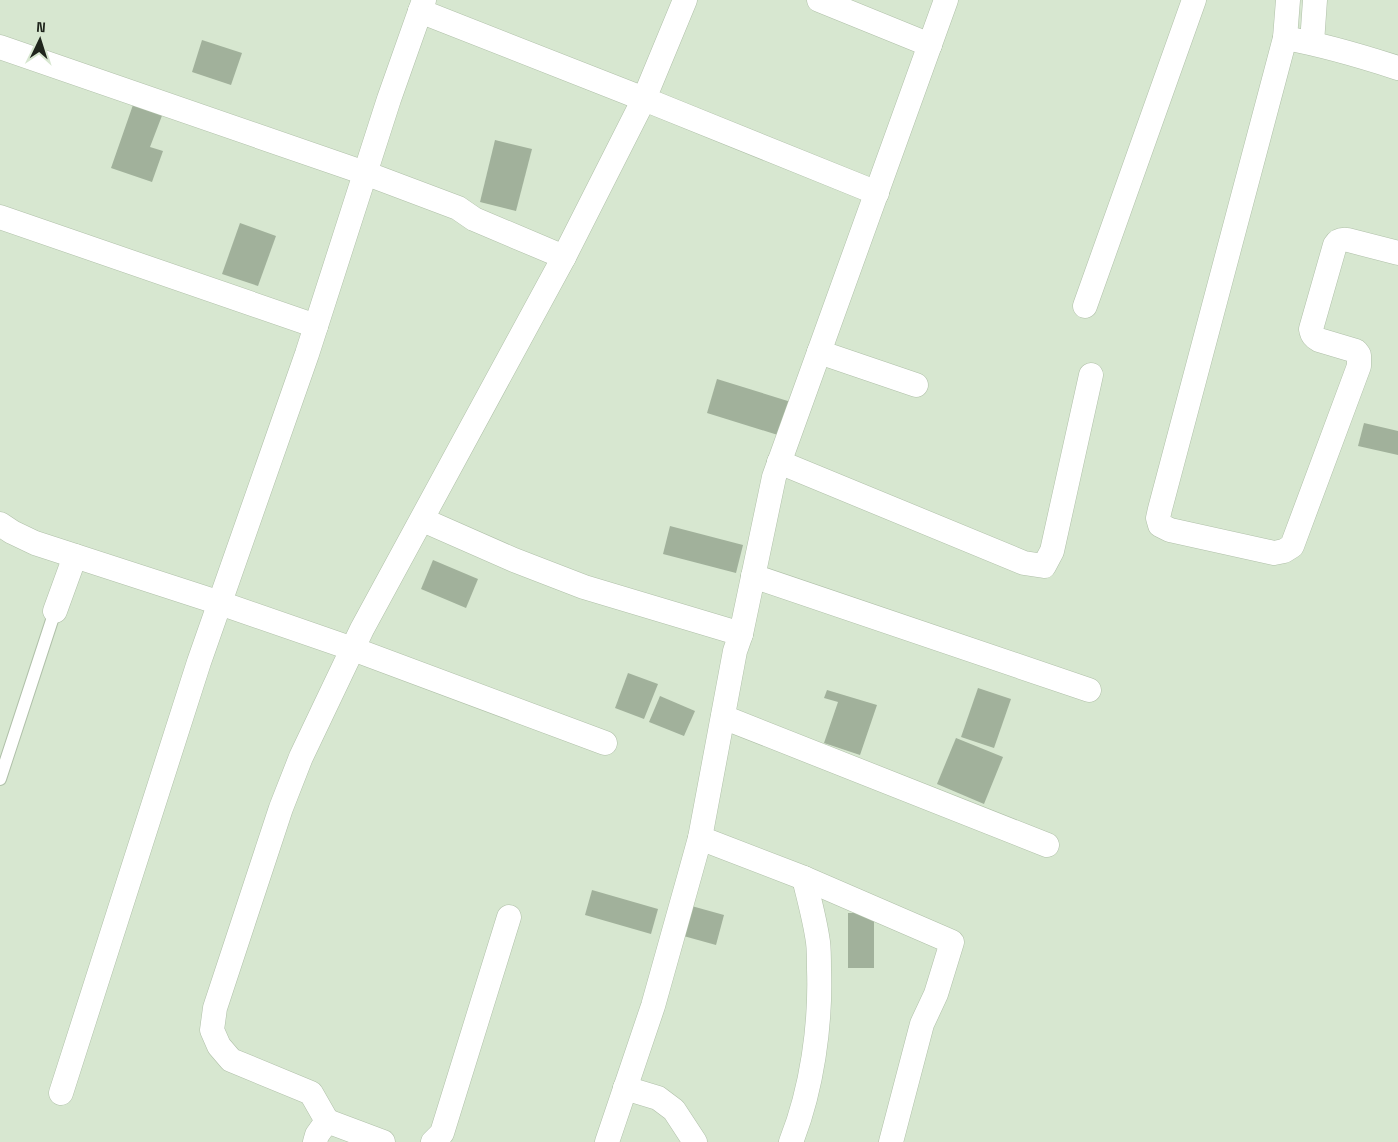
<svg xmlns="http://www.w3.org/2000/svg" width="1398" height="1142" font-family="'Space Grotesk',sans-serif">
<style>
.building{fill:#a1b19b}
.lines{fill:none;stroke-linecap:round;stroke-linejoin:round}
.lane-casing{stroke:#b0c0a9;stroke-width:14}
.street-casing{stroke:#b0c0a9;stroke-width:25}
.lane{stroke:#fff;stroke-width:12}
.street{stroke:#fff;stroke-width:24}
</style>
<rect width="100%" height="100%" fill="#d7e7d0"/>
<g class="building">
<path d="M 202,40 L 242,53 L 231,85 L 192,72 Z"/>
<path d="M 134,102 L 163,113 L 150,147 L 163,151 L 152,182 L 111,168 Z"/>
<path d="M 495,140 L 532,149 L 516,211 L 480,202 Z"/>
<path d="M 240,223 L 276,236 L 258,286 L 222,274 Z"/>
<path d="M 717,379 L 791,402 L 781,436 L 707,413 Z"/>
<path d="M 1364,423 L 1398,431 L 1398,455 L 1358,446 Z"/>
<path d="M 670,526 L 743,545 L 736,573 L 663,554 Z"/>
<path d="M 433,560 L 478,579 L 466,608 L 421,589 Z"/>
<path d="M 628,673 L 658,684 L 644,719 L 615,708 Z"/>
<path d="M 978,688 L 1011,699 L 994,748 L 961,737 Z"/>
<path d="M 827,690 L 877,705 L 860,755 L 824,743 L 838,702 L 824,698 Z"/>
<path d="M 660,696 L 695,711 L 684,736 L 649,722 Z"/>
<path d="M 956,738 L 1003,757 L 984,804 L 937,784 Z"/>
<path d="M 592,890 L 658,909 L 651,934 L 585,915 Z"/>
<path d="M 688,905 L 724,915 L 716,945 L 680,935 Z"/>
<rect x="848" y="913" width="26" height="55"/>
</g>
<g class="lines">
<defs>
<path id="lane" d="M 0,779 L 55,611"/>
<g id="street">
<path d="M 685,0 L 644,99 L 877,193"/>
<path d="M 819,0 L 930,45"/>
<path d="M 1288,0 L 1285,38 L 1160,509 L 1158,518 L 1160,525 L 1170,530 L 1274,553 L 1284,551 L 1292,546 L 1359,366 L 1359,355 L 1356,351 L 1319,340 C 1314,337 1312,335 1311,329 L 1335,245 C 1338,240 1342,239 1348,240 L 1398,253"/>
<path d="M 1285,38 C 1324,45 1361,56 1398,68"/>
<path d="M 1312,43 L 1315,0"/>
<path d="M 0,47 L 365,173 L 458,208 L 474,219 L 564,257"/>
<path d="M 0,217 L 316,326"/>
<path d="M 1085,306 L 1194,0"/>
<path d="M 819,352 L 916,385"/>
<path d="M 779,462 L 1024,563 L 1044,566 L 1052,551 L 1091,375"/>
<path d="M 423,520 L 514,560 L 584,587 L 741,634"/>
<path d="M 0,524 L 12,532 L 35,543 L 220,603 L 353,649 L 605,743"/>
<path d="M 753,576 L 1089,690"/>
<path d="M 55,611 L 75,556"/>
<path d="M 723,717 L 1047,845"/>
<path d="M 700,838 L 804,878 L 952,942 L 936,994 L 922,1024 L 891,1142"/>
<path d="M 625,1088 L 658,1098 L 674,1110 L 695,1142"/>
<path d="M 61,1093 L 199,662 L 307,354 L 389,99 L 424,0"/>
<path d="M 327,1121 L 383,1142"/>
<path d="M 315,1142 L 317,1135 L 327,1121 L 311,1093 L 231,1060 L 219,1046 L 212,1030 L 215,1008 L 281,808 L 301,757 L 362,629 L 564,257 L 644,99 L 420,11"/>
<path d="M 433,1142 L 442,1133 L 509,917"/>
<path d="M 607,1142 L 653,1006 L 690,874 L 700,838 L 735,651 L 741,634 L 774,477 L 946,0"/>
<path d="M 791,1142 C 812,1089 821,1025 819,969 C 819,960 819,950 818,942 C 815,920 809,899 804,878"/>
</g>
</defs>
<use href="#lane" class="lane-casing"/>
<use href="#street" class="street-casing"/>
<use href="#lane" class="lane"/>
<use href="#street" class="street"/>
</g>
<g transform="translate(40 40) rotate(4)" stroke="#d7e7d0" stroke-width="4" paint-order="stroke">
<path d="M0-4L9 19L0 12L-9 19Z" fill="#1f251c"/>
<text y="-8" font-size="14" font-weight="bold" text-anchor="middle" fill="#1f251c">N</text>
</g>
</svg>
